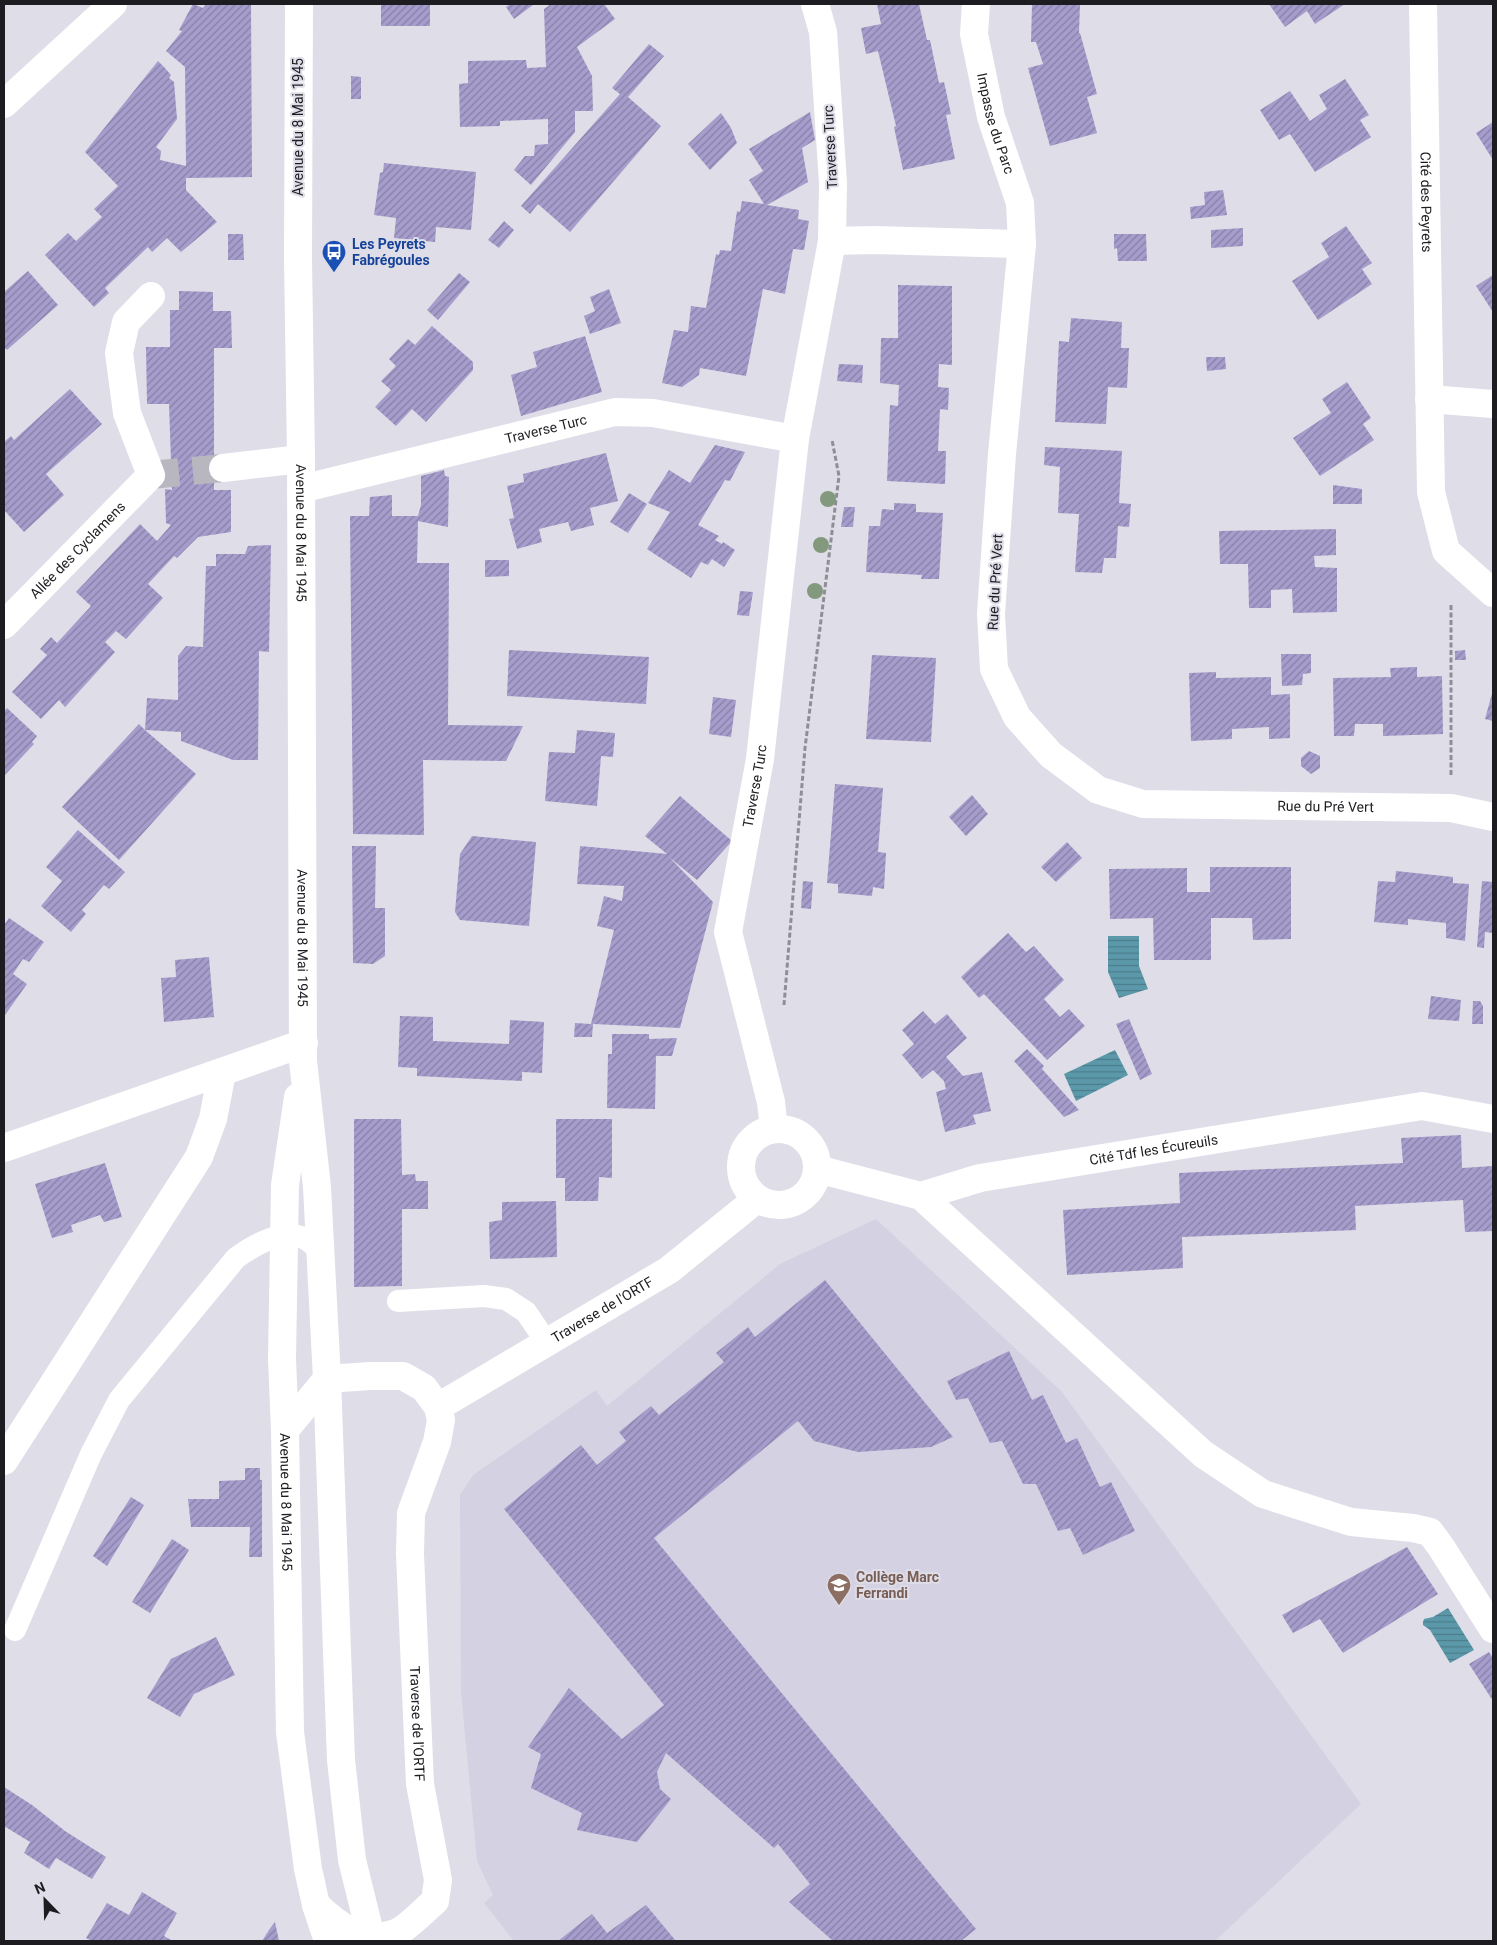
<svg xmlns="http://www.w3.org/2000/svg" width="1497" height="1945" font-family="Roboto,sans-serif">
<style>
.built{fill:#d4d1e3}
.water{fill:url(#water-rules)}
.building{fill:url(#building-hatch)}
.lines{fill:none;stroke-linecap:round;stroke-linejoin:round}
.street-tunnel{stroke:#b8b7c0;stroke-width:28;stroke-dasharray:28 14;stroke-linecap:butt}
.path{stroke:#8f8e96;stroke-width:3;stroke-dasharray:5 2.5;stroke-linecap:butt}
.lane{stroke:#fff;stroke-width:22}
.street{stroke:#fff;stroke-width:28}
.secondary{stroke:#fff;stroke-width:28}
.tree{fill:#82997e}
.labels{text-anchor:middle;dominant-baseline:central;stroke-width:4;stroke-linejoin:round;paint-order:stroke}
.street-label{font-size:14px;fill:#1d1d21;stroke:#dfdde8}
.transit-label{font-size:14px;font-weight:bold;fill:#164399;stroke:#dfdde8;text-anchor:start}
.education-label{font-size:14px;font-weight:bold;fill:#785e54;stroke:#dfdde8;text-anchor:start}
</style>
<defs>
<pattern id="water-rules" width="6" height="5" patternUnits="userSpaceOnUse" patternTransform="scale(1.25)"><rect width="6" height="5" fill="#5b99aa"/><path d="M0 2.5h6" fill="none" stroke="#4b7c8a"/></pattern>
<pattern id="building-hatch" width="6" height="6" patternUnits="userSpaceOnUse" patternTransform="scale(1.25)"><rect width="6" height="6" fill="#a69dcc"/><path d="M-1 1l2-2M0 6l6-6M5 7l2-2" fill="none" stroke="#877fa5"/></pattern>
</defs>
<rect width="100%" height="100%" fill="#dfdde8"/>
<path class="built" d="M 876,1219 L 1062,1392 L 1361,1804 L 1215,1941 L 514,1941 L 484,1903 L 493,1895 L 477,1861 L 461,1692 L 460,1495 L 473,1475 L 596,1390 L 607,1406 L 780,1264 Z"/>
<g class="water">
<path d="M 1108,936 L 1139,936 L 1139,966 L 1148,989 L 1119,998 L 1108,972 Z"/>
<path d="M 1115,1050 L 1128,1075 L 1076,1101 L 1064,1074 Z"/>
<path d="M 1448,1608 L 1474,1650 L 1450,1663 L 1430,1630 L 1423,1625 L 1423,1622 L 1424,1619 L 1433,1617 Z"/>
</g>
<g class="building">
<path d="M 193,4 L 203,8 L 206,4 L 251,4 L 252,177 L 186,178 L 186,190 L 217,222 L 181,252 L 167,238 L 152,252 L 148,247 L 105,288 L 109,293 L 94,307 L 45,255 L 68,233 L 76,241 L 102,217 L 94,209 L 118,186 L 85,152 L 158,61 L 164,67 L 171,75 L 169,78 L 174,82 L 177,119 L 156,147 L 161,151 L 160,160 L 186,166 L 185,67 L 166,51 L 182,31 L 179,30 Z"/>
<rect x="381" y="4" width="49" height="22"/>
<path d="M 510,4 L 532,4 L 533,5 L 514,19 L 506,7 Z"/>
<path d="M 551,4 L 604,4 L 615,19 L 577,47 L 592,76 L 593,111 L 575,111 L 575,132 L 531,185 L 514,170 L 525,156 L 534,156 L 535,145 L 548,144 L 548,119 L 500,121 L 500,126 L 460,127 L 459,84 L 468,83 L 468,61 L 526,60 L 527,68 L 546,67 L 544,9 Z"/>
<path d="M 877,4 L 919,4 L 927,40 L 930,40 L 939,83 L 944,82 L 951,114 L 946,115 L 955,159 L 903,170 L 894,127 L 896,126 L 878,51 L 866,54 L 861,28 L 881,24 Z"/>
<path d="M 1032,4 L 1080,4 L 1079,33 L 1080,33 L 1097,94 L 1087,97 L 1097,133 L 1050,146 L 1028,68 L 1043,64 L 1036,42 L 1031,42 Z"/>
<path d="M 1269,4 L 1345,4 L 1315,24 L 1307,11 L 1285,27 Z"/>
<path d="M 649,44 L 664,56 L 628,97 L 661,126 L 570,232 L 538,204 L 530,214 L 521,206 L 620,94 L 612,88 Z"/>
<path d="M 351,76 L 361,77 L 361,99 L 351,99 Z"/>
<path d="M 1345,79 L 1369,115 L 1360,120 L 1371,137 L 1315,172 L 1290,134 L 1279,140 L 1260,110 L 1290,91 L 1310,121 L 1327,109 L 1319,95 Z"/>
<path d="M 810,112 L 815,140 L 802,148 L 808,182 L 767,205 L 799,210 L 798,219 L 809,221 L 804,250 L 793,249 L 785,294 L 763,289 L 746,376 L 700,368 L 699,375 L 682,387 L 662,383 L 674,330 L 688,332 L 691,306 L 706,308 L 716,254 L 719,255 L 720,250 L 731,251 L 737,211 L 740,212 L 742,201 L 764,204 L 749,180 L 763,171 L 749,149 Z"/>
<path d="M 721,113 L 731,128 L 737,143 L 710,170 L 688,144 Z"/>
<path d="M 1493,122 L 1493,160 L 1476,133 Z"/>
<path d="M 384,163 L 476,172 L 471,230 L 436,227 L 435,242 L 394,238 L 396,218 L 374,215 L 380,173 L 383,172 Z"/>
<path d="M 1223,190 L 1227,215 L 1191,219 L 1190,207 L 1205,205 L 1204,192 Z"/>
<path d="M 504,221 L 514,230 L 499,248 L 488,240 Z"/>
<path d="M 1346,226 L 1372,263 L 1362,269 L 1372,284 L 1318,320 L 1292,281 L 1329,257 L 1321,243 Z"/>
<path d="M 1243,228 L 1243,246 L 1211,248 L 1211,230 Z"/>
<path d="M 228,234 L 243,234 L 244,260 L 228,260 Z"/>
<path d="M 1114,234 L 1146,234 L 1147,261 L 1118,261 L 1117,248 L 1114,249 Z"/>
<path d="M 28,271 L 58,305 L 7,350 L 4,347 L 4,292 Z"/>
<path d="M 459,273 L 470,282 L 438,320 L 427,310 Z"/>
<path d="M 1493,275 L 1493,312 L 1476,286 Z"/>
<path d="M 898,285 L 952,286 L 952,365 L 939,364 L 938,387 L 949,388 L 948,410 L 940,409 L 938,451 L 946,451 L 945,484 L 887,481 L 890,405 L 898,406 L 899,385 L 880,383 L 881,338 L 898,338 Z"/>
<path d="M 609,289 L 621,323 L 590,334 L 584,316 L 595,311 L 590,297 Z"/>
<path d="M 179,291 L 213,292 L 213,311 L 231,311 L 232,348 L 214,348 L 214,490 L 231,490 L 231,532 L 198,537 L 177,558 L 174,556 L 148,584 L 163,598 L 126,639 L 116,631 L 105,642 L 115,652 L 65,707 L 59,700 L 41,719 L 12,692 L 47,655 L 40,649 L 51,637 L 57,643 L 91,606 L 76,592 L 140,524 L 157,541 L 171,525 L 166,523 L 165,489 L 172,490 L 169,404 L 147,404 L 146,347 L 170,347 L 170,310 L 179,310 Z"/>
<path d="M 1071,318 L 1122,322 L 1121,348 L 1129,348 L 1127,388 L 1108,387 L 1106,424 L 1055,422 L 1059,341 L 1069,342 Z"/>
<path d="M 432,326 L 473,362 L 473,370 L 426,422 L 412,409 L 396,426 L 375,407 L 391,390 L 381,381 L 396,366 L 389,359 L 408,339 L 415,345 Z"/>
<path d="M 585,336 L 602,392 L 521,416 L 511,375 L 537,367 L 533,352 Z"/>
<path d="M 1206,357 L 1225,357 L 1226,369 L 1207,371 Z"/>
<path d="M 839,364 L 863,365 L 862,383 L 837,381 Z"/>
<path d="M 1347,382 L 1371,418 L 1363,424 L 1374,440 L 1320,476 L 1293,438 L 1331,413 L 1322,399 Z"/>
<path d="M 70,389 L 102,424 L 46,474 L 64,495 L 24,532 L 4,510 L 4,442 L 11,436 L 14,440 Z"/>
<path d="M 715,445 L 745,452 L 730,481 L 725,480 L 698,525 L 719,536 L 715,540 L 722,544 L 723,542 L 735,550 L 724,567 L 712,559 L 708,565 L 701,562 L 691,578 L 647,549 L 670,512 L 648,503 L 669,470 L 690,483 Z"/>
<path d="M 1045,447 L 1122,451 L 1119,503 L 1131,504 L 1129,527 L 1118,526 L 1116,558 L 1104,558 L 1102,573 L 1075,572 L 1079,514 L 1058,513 L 1060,467 L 1044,465 Z"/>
<path d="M 606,453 L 618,501 L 590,508 L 594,525 L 571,531 L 568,522 L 539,529 L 542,542 L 517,549 L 509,519 L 514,518 L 507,486 L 524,482 L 523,474 Z"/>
<path d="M 444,470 L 445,476 L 449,477 L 448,527 L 418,521 L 417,563 L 449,563 L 448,725 L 523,726 L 506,761 L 423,760 L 424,835 L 353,834 L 350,516 L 369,516 L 370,497 L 392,495 L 392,516 L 418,516 L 421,505 L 421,476 Z"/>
<path d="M 1333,485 L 1362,489 L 1362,504 L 1333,504 Z"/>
<path d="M 629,493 L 647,504 L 628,533 L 610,522 Z"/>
<path d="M 894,503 L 916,504 L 916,512 L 943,513 L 939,579 L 921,579 L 922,575 L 866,572 L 869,526 L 880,526 L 882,509 L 894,510 Z"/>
<path d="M 844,507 L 855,507 L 853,527 L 841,527 Z"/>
<path d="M 1336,529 L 1336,555 L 1314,556 L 1315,567 L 1337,568 L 1337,612 L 1293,613 L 1292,589 L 1271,590 L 1271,608 L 1249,608 L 1248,564 L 1220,564 L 1219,531 Z"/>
<path d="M 271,545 L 269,652 L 259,651 L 258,760 L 233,760 L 181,741 L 181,732 L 145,730 L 196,774 L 119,860 L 62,807 L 139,724 L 145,730 L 147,698 L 178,700 L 178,656 L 186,646 L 203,647 L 206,566 L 216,566 L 216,554 L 245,554 L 248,546 Z"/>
<path d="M 485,560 L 509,560 L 509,576 L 485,577 Z"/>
<path d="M 740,591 L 753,592 L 749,616 L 737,615 Z"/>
<path d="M 509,650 L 649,657 L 646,704 L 507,696 Z"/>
<path d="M 1465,650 L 1466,660 L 1455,660 L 1455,651 Z"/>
<path d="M 1281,654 L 1311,654 L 1311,673 L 1303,674 L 1302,685 L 1282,686 Z"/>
<path d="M 872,655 L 936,658 L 931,742 L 866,739 Z"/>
<path d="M 1417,667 L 1417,677 L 1442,676 L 1443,734 L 1383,736 L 1383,724 L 1355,724 L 1354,736 L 1334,736 L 1333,678 L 1391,677 L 1390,668 Z"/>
<path d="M 1216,672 L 1216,678 L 1271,677 L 1271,695 L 1290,694 L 1290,738 L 1269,739 L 1269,727 L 1232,729 L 1232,739 L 1191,741 L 1189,673 Z"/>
<path d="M 1493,690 L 1493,721 L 1485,719 Z"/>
<path d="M 713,697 L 736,700 L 731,737 L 709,734 Z"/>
<path d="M 7,708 L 37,736 L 32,742 L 34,744 L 4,776 L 4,711 Z"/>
<path d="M 577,730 L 615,733 L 613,757 L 601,756 L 597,806 L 545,801 L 549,752 L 575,753 Z"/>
<path d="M 1309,751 L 1320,756 L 1320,768 L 1311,774 L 1301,766 L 1301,758 Z"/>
<path d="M 835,784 L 883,788 L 878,852 L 886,853 L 884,889 L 873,887 L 872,896 L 838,893 L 838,884 L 827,883 Z"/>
<path d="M 972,795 L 988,814 L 966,836 L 949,817 Z"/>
<path d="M 680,796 L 732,841 L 697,880 L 669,857 L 713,902 L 680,1028 L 593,1024 L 592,1037 L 574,1037 L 575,1023 L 591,1024 L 614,930 L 597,926 L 604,896 L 622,901 L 624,886 L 577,884 L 580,846 L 667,854 L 645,836 Z"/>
<path d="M 78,830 L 125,872 L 109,889 L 104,885 L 82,910 L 86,914 L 71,932 L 41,906 L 62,881 L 46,867 Z"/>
<path d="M 472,836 L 536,842 L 529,926 L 460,920 L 455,912 L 460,854 Z"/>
<path d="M 1067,842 L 1082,858 L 1056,882 L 1041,867 Z"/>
<path d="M 352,846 L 376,846 L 375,908 L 385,908 L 385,956 L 373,964 L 353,963 Z"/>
<path d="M 1210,867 L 1291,867 L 1291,939 L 1253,940 L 1252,918 L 1211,918 L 1211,960 L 1154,960 L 1153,918 L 1110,919 L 1109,869 L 1187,868 L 1187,892 L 1210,892 Z"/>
<path d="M 1396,871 L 1453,877 L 1453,883 L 1469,884 L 1465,941 L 1446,938 L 1446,923 L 1408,919 L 1408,925 L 1374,922 L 1378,881 L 1395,882 Z"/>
<path d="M 803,881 L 813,882 L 811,909 L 801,908 Z"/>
<path d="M 1482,881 L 1493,882 L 1493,933 L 1485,932 L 1484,948 L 1477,947 Z"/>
<path d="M 9,918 L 44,942 L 29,962 L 23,959 L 13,974 L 27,984 L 5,1015 L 4,1014 L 4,925 Z"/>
<path d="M 1008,933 L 1026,952 L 1034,946 L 1064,980 L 1044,999 L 1060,1017 L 1069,1009 L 1085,1026 L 1047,1060 L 984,994 L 979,998 L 961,977 Z"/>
<path d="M 209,957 L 214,1017 L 164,1022 L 161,978 L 176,977 L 175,960 Z"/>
<path d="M 1431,996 L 1461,1000 L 1459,1021 L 1428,1019 Z"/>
<path d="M 1473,1001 L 1480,1001 L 1483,1006 L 1483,1024 L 1472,1024 Z"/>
<path d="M 923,1011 L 935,1024 L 947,1014 L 967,1038 L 946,1057 L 963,1076 L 982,1072 L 991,1111 L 973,1115 L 976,1124 L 945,1132 L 936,1092 L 946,1089 L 944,1081 L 933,1070 L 922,1079 L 902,1055 L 914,1044 L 902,1030 Z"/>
<path d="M 400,1016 L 433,1017 L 433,1041 L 509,1044 L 510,1020 L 544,1022 L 542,1073 L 522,1072 L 522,1081 L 417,1076 L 417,1068 L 398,1067 Z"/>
<path d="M 1129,1019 L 1152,1074 L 1140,1080 L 1116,1024 Z"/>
<path d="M 612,1034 L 649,1034 L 649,1039 L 677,1038 L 672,1056 L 656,1056 L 655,1109 L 607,1108 L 608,1054 L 612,1054 Z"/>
<path d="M 1027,1049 L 1044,1066 L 1042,1069 L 1079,1110 L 1064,1117 L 1014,1061 Z"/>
<path d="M 354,1119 L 401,1119 L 402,1175 L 415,1174 L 416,1181 L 428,1181 L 428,1209 L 402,1209 L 402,1286 L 354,1287 Z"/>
<path d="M 556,1119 L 612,1119 L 612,1178 L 599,1177 L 598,1201 L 565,1201 L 565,1178 L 556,1178 Z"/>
<path d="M 1461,1135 L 1462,1168 L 1493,1166 L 1493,1231 L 1465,1232 L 1463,1200 L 1355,1206 L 1356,1230 L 1182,1237 L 1183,1268 L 1067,1275 L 1063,1210 L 1180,1203 L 1179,1173 L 1403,1163 L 1401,1138 Z"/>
<path d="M 105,1163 L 122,1217 L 104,1222 L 100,1215 L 71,1225 L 73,1232 L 52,1238 L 35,1184 Z"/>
<path d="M 556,1201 L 557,1257 L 490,1259 L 489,1222 L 502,1220 L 502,1202 Z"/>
<path d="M 825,1280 L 953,1437 L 931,1447 L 858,1452 L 814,1441 L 798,1421 L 654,1538 L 976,1929 L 961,1941 L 833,1941 L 789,1902 L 810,1884 L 778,1844 L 774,1848 L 666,1753 L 657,1772 L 660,1789 L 671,1799 L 637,1842 L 577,1830 L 582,1813 L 531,1788 L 541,1754 L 528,1747 L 569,1688 L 622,1739 L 664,1705 L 504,1509 L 581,1445 L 597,1465 L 626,1441 L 619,1432 L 651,1406 L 659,1415 L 724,1362 L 716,1353 L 748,1327 L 755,1337 Z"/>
<path d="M 1009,1351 L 1032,1400 L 1043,1395 L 1066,1443 L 1077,1438 L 1100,1487 L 1111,1482 L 1135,1531 L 1083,1555 L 1070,1528 L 1058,1531 L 1036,1484 L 1023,1484 L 1002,1441 L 990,1443 L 968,1398 L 956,1400 L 947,1381 Z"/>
<path d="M 245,1468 L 260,1468 L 260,1480 L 262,1480 L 262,1557 L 249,1557 L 250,1527 L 191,1527 L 188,1499 L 219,1499 L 219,1481 L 245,1480 Z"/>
<path d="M 131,1497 L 144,1505 L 107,1566 L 93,1556 Z"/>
<path d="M 172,1539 L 189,1550 L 150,1613 L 132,1602 Z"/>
<path d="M 1407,1547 L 1438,1594 L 1343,1653 L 1320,1619 L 1293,1633 L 1282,1615 Z"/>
<path d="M 216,1637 L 235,1675 L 194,1694 L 180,1717 L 147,1698 L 171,1659 Z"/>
<path d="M 1489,1652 L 1493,1658 L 1493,1701 L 1469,1664 Z"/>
<path d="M 4,1787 L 32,1805 L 65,1831 L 106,1857 L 92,1879 L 56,1858 L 49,1869 L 24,1853 L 30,1842 L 4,1826 Z"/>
<path d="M 142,1892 L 177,1913 L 164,1936 L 173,1941 L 92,1941 L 86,1938 L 107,1903 L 129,1915 Z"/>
<path d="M 646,1905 L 676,1941 L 558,1941 L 592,1914 L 607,1933 Z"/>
<path d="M 275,1922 L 279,1941 L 262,1941 L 269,1930 Z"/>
</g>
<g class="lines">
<path class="street-tunnel" d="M 151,475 L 223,468"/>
<g class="path">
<path d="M 1451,775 L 1451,603"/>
<path d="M 784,1005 L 805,748 L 839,476 L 832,440"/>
</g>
<g class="lane">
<path d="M 398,1301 L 484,1296 L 506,1299 L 526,1312 L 547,1343"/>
<path d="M 15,1630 L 91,1454 L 119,1400 L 236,1258 C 253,1246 279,1230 301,1237 C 308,1239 315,1247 321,1251"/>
</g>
<g class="street">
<path id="s1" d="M 976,4 L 974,34 L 991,117 L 1020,203 L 1022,244"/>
<path id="s2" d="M 1423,4 L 1431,492 L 1446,551 L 1493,593"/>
<path id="s3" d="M 832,241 L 874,240 L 1022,244 L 1002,454 L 991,614 L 994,669 L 1017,717 L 1051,755 L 1098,790 L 1143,804 L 1451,808 L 1493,817"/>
<path d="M 1429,399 L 1493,404"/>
<path d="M 223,468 L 301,459"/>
<path id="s4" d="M 301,489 L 615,412 L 653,413 L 795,439"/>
<path id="s5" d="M 4,625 L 151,475 L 127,413 L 119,353 L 126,322 L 151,296"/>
<path id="s6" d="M 774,1129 L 771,1102 L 728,932 L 760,759 L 795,439 L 832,241 L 833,183 L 823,32 L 815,4"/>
<circle cx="779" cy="1167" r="38"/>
<path d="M 4,1148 L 304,1043"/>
<path id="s7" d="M 817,1169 L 921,1196 L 980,1178 L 1422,1106 L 1493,1119"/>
<path d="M 921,1196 L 1203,1454 L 1263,1494 L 1351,1522 L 1413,1528 L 1430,1532 L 1441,1547 L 1493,1629"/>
<path id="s8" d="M 438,1407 L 669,1270 L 757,1199"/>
<path id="s9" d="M 285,1430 L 327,1379 L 370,1376 L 403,1376 L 424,1388 L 438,1407 L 441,1420 L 437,1442 L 411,1513 L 410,1554 L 420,1784 L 438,1880 L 435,1901 C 423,1911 409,1927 396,1933 C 363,1945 338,1926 316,1905"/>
<path d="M 4,1461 L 199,1157 L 213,1119 L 222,1072"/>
</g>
<g class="secondary">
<path id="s10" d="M 299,4 L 298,258 L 301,459 L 303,1061 L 317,1187 L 327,1379 L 341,1760 L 352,1860 L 372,1941"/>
<path d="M 4,104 L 113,4"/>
<path id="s11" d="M 298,1097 L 285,1185 L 282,1359 L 285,1430 L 290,1732 L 308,1869 L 316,1905 L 328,1941"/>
</g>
</g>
<g class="tree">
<circle cx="828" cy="499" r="8"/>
<circle cx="821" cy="545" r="8"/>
<circle cx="815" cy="591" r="8"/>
</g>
<defs>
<symbol id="bus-pin" viewBox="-11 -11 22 30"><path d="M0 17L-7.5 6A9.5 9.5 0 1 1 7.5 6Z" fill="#1a4fb4" stroke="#dfdde8"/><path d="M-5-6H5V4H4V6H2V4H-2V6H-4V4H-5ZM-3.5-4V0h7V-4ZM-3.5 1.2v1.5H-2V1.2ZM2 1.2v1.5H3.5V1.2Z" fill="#fff"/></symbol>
<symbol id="school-pin" viewBox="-11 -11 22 30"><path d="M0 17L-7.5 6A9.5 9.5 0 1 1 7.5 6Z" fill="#8d6e63" stroke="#dfdde8"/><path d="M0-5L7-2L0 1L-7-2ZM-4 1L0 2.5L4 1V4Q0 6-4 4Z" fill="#fff"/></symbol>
</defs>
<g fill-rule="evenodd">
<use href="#bus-pin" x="320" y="238" width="28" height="38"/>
<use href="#school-pin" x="825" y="1571" width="28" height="38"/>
</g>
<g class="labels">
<g class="street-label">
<text stroke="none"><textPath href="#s1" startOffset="122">Impasse du Parc</textPath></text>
<text transform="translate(298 127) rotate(-90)">Avenue du 8 Mai 1945</text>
<text transform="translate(830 147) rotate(-93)">Traverse Turc</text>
<text stroke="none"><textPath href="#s2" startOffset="198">Cité des Peyrets</textPath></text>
<text stroke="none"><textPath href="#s4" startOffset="252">Traverse Turc</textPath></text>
<text stroke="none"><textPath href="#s10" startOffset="529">Avenue du 8 Mai 1945</textPath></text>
<text stroke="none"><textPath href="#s5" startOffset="105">Allée des Cyclamens</textPath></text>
<text transform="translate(995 582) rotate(-87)">Rue du Pré Vert</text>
<text stroke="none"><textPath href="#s6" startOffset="351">Traverse Turc</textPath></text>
<text stroke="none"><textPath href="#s3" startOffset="1009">Rue du Pré Vert</textPath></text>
<text stroke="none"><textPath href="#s10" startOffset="934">Avenue du 8 Mai 1945</textPath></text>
<text stroke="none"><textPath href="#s7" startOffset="345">Cité Tdf les Écureuils</textPath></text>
<text stroke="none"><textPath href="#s8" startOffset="191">Traverse de l'ORTF</textPath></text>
<text stroke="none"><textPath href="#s11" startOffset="406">Avenue du 8 Mai 1945</textPath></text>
<text stroke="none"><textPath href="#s9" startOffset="512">Traverse de l'ORTF</textPath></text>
</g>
<g class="transit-label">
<text x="352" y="244">Les Peyrets<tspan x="352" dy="16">Fabrégoules</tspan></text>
</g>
<g class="education-label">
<text x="856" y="1577">Collège Marc<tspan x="856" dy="16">Ferrandi</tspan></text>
</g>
</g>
<rect width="1497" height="1945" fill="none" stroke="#1d1d21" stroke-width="10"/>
<g transform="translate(45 1900) rotate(337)" stroke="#dfdde8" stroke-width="4" paint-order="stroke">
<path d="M0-4L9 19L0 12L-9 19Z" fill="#1d1d21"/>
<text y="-8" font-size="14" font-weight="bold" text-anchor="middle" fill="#1d1d21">N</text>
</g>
</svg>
